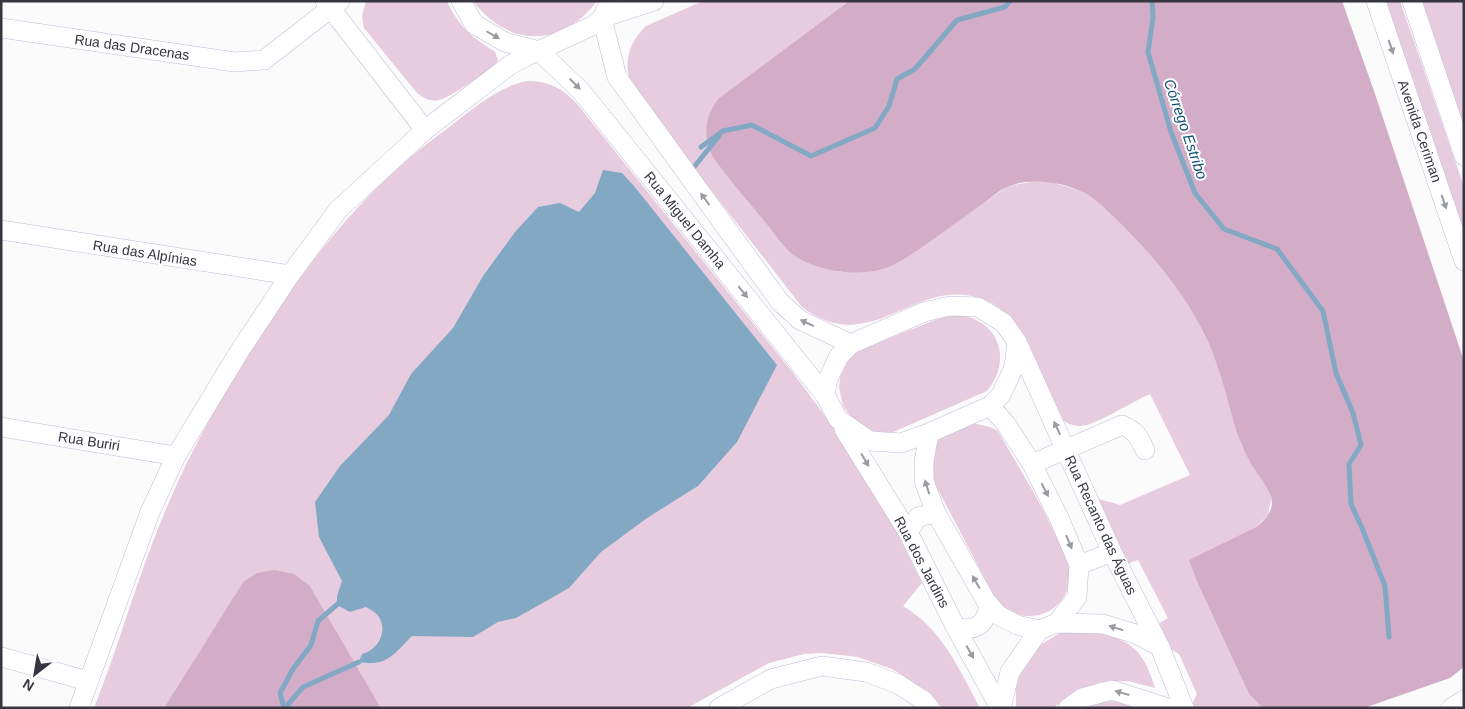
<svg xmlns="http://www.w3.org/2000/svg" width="1465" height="709" font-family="Helvetica,sans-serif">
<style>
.green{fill:#e7cbde}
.forest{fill:#d3adc7}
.water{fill:#83a8c3}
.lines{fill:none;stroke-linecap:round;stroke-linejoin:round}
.stream{stroke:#83a8c3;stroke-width:5}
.minor-casing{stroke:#bfbcd8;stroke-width:20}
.minor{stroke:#fff;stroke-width:19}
.oneway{fill:#9a9aa0}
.labels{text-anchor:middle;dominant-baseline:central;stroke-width:4;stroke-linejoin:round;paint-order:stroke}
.street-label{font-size:14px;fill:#363540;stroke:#fff}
.water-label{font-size:15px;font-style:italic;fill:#104f74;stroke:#fff}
</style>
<rect width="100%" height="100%" fill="#fbfbfb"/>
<g class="green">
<path d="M 366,1 L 447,1 C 454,17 464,31 479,41 C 484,45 490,48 495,52 L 498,60 L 496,64 C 488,71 448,99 439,100 C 430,102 424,98 417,93 L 364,28 L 362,16 Z"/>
<path d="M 473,1 L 597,1 C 561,49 508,47 473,1 Z"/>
<path d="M 703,1 L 849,1 L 719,98 L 828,269 L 841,272 L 870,271 L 898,263 L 1008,186 L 1037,181 L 1052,182 L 1080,191 L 1094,198 L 1134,236 L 1168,274 L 1195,316 L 1208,342 L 1220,370 L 1241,444 L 1249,460 L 1270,491 L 1271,499 L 1268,515 L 1256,527 L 1190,560 L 1198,584 L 1249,694 L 1263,708 L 1190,708 L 1197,694 L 1179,654 L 1165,646 L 1156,625 L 1168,618 L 1138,560 L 1126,564 L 1099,506 L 1099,499 L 1120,505 L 1190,475 L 1150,394 C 1133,401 1097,425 1081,426 C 1073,426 1066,423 1059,418 C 1047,394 1035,370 1023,346 C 1018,336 1014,325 1008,316 C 1002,308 991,302 982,299 C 914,275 872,360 802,307 L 634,91 C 622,67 627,44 646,26 Z"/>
<path d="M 1386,1 L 1400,1 L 1461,178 L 1464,188 L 1464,235 Z"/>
<path d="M 1421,1 L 1464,1 L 1464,131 Z"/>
<path d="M 527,81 C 548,81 563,88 577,104 L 794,374 C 829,421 864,469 891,521 C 902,542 912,563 922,583 L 903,606 C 942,629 959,669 980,708 L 943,708 L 922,688 L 892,669 L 858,657 L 822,653 L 804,654 L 769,663 L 687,708 L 381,708 L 310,586 L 243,582 L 164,708 L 94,708 C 119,646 136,581 162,519 C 185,461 215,408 248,355 C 300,272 360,192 440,134 C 466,115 495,87 527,81 Z"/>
<path d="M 955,315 C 997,317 1014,358 987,391 L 891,433 L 872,431 L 855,422 L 843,406 L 839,387 L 840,377 L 849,359 L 855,352 L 945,316 Z"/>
<path d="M 972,423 L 990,427 L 998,431 C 1018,466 1040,501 1057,538 C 1061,547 1067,556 1069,566 C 1074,588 1060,611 1038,615 C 1020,619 1006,611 995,598 L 933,480 C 929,466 932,442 946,433 C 953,428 964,426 972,423 Z"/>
<path d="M 1086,628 C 1128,641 1142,644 1155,688 L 1128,681 L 1100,682 L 1074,692 L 1053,708 L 1016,708 L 1016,688 L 1019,676 L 1040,645 L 1062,632 Z"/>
<path d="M 1114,701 L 1126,702 L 1145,708 L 1087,708 L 1103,702 Z"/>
</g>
<g class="forest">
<path d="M 849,1 L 1342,1 L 1373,88 L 1464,361 L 1464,667 L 1450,678 L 1364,708 L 1263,708 L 1249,694 L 1198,584 L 1189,560 L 1256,527 C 1288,503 1264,486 1250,462 C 1243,450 1238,436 1234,423 C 1226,394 1220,369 1208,342 C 1186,294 1154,256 1117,220 C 1105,209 1095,197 1080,191 C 1059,181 1031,178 1009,186 C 999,190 990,199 981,205 C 954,224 928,244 901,261 C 871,280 818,274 791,253 C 782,245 774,233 766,223 C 748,201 729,180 713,157 C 702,136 705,116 719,98 Z"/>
<path d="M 275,570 L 294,574 L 310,586 L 381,708 L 164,708 L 243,582 L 257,573 Z"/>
</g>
<path class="water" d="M 603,170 L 622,173 L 634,186 L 777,365 L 737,442 L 698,486 L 647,518 L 601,552 L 569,588 L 516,618 L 498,622 L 473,637 L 412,636 C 394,654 387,667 359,662 L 362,654 C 378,650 388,632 379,617 C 376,612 371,610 366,607 L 350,612 L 337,605 L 337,596 L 342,581 L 319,537 L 315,502 L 340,466 L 389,415 L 411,374 L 453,328 L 483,276 L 515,232 L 538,207 L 560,203 L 579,212 L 595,193 Z"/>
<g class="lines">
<g class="stream">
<path d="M 1152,1 L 1153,18 L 1148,52 L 1171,132 L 1195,193 L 1224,229 L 1277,249 L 1323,311 L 1336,373 L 1353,413 L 1361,445 L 1349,464 L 1351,504 L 1362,528 L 1385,586 L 1389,637"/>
<path d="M 701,147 L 723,131 L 752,125 L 811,156 L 875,128 L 889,106 L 897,79 L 915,69 L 957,20 L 1005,7 L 1010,1"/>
<path d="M 694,167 L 719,136"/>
<path d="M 284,708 L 280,693 L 293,669 L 311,645 L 318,621 L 340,602"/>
<path d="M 285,708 L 303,687 L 359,662"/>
</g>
<defs>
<g id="minor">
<path d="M 325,1 L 425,130"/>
<path d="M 461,1 L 474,24 L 505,42 L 539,51 L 581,91 L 825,395"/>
<path d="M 1376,1 L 1464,261"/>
<path d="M 1412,1 L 1464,156"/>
<path d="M 602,18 L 617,77 L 780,302 L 800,320 L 851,344"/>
<path d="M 602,18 L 654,1"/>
<path d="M 1,28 L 235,62 L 264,60 L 340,1"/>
<path d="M 1,230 L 290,275"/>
<path d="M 1017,342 L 1014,367 L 1001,395 L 990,406 L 929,433 L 901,443 L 870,441 L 838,419 L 825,395 L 828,379 L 839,356 L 851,344 L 924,312 L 950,306 L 978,307 L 1004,323 L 1017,342 L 1112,552 L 1160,647 L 1184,708"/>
<path d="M 990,406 L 1006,424 L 1032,464 L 1059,518 L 1079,565 L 1077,597 L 1057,623"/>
<path d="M 1,427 L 176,456"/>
<path d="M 844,429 L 908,532 L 956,628 L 1000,708"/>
<path d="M 929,433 L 924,462 L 924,481 L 936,513 L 986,601 L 998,615 L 1017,625 L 1039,630 L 1057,623 L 1103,624 L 1136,634 L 1160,647"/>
<path d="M 1032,464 L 1122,425 C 1135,430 1139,437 1145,450"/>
<path d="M 908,532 L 918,517 L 936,513"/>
<path d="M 1079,565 L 1112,552"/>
<path d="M 956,628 C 977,631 986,625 989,604"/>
<path d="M 1,657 L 88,681"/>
<path d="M 79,708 L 150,512 L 176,456 L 239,352 L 290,275 L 338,210 L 425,130 L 510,65 L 525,57 L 594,25 L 602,18 L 610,1"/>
<path d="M 719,708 L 771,679 L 822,666 L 866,672 L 898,684 L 923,700 L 930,708"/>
<path d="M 1001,708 L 1010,672 L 1039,630"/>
<path d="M 1068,708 L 1082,698 L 1112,690 L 1168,708"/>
<path d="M 1451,708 L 1464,700"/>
</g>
</defs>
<use href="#minor" class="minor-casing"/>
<use href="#minor" class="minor"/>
</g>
<defs><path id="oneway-solid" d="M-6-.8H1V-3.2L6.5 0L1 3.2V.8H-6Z" transform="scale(1.25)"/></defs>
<g class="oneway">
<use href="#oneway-solid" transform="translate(493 35) rotate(30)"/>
<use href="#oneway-solid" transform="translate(1391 47) rotate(71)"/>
<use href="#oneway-solid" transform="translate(575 84) rotate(45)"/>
<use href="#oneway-solid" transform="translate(705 199) rotate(-126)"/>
<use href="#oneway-solid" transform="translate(1444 202) rotate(71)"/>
<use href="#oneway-solid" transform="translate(743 292) rotate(51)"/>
<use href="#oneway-solid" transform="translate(807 323) rotate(-155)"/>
<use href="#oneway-solid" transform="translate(1057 428) rotate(-115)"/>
<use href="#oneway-solid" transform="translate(865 460) rotate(59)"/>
<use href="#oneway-solid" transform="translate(927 487) rotate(-108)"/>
<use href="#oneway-solid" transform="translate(1045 490) rotate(63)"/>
<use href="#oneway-solid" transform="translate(1069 542) rotate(67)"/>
<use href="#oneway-solid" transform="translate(976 582) rotate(-120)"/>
<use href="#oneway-solid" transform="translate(1116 628) rotate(-162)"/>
<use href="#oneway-solid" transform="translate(970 652) rotate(61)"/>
<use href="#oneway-solid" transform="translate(1122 693) rotate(-164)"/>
</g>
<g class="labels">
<g class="street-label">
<text transform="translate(132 47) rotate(8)">Rua das Dracenas</text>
<text transform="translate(1420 131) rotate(71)">Avenida Ceriman</text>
<text transform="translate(685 220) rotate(51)">Rua Miguel Damha</text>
<text transform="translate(145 253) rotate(9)">Rua das Alpínias</text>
<text transform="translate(89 441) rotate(9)">Rua Buriri</text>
<text transform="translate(1101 525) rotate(65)">Rua Recanto das Águas</text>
<text transform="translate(922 562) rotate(62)">Rua dos Jardins</text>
</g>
<g class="water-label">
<text transform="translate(1186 129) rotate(71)">Córrego Estribo</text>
</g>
</g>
<rect width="1465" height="709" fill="none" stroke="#363540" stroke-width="5"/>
<g transform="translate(35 674) rotate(211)" stroke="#ffffff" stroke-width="4" paint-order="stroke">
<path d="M0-4L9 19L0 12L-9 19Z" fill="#363540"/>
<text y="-8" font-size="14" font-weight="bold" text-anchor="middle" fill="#363540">N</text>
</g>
</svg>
